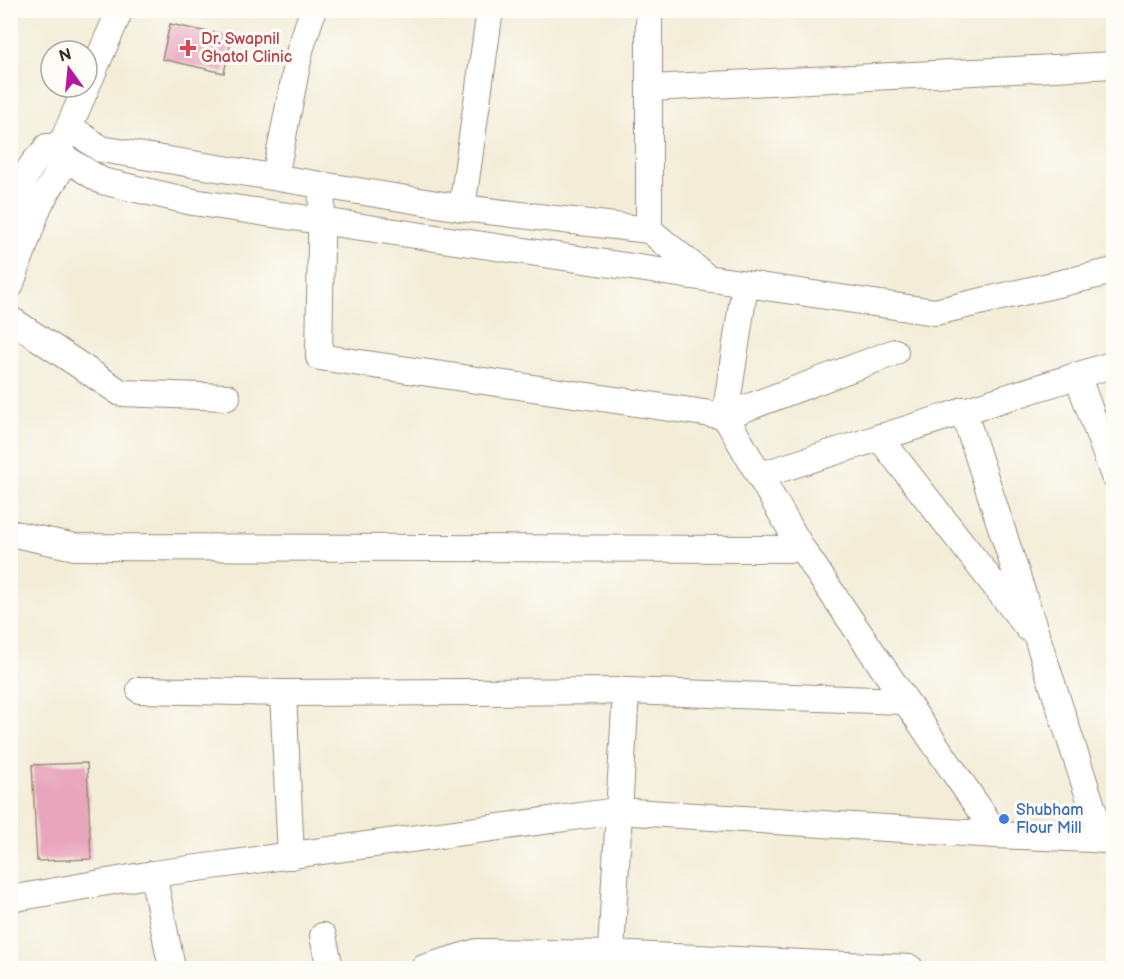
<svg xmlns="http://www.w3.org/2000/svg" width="1124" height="979" font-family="'Balsamiq Sans',sans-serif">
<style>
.building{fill:#e8a5bc}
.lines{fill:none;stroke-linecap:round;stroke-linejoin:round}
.minor-casing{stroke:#978c7b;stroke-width:28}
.minor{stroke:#fff;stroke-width:26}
.health-dot{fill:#e0444e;stroke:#fdfcf7;stroke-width:2}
.shop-dot{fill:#3f7fe0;stroke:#fdfcf7;stroke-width:2}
.labels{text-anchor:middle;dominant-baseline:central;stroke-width:6;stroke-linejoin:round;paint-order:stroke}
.health-label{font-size:16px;fill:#be3a42;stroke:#fdfcf7;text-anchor:start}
.shop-label{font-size:16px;fill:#366cbe;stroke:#fdfcf7;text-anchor:start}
</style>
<rect width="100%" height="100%" fill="#fdfcf7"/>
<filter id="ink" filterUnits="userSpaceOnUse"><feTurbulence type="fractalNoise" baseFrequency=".0167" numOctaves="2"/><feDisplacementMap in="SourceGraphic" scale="12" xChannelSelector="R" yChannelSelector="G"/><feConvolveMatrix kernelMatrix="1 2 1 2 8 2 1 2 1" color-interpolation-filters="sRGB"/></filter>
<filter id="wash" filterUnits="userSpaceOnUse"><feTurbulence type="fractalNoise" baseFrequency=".008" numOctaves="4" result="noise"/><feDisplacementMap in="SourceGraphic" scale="24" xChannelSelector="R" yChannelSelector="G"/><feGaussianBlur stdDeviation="1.35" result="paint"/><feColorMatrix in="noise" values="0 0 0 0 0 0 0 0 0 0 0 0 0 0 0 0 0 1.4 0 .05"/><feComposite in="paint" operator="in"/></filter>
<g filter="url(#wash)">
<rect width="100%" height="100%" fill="#f3edd8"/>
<g id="blocks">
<g class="building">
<path d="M 170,24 L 232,37 L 224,73 L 162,59 Z"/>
<path d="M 87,763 L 91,859 L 37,861 L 32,765 Z"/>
</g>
</g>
</g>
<g filter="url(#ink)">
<use href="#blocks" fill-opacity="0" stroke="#978c7b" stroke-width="1.5"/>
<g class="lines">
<defs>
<g id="minor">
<path d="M 650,88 L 1114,65"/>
<path d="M 71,128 L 101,149 L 462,208 L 649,230 L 709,279"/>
<path d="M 47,147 L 102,181 L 193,202 L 935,312 L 1114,271"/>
<path d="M 275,177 L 300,50 L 313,10"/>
<path d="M 322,185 L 319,357 L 725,416 L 895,352"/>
<path d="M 462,208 L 490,10"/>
<path d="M 10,215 C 21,186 30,152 62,143"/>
<path d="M 649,230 L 649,10"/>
<path d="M 745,285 L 725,416 L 802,549 L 997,835"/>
<path d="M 10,286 L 39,205 L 59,172 L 62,143 L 120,10"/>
<path d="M 10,319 L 121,393 L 227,397"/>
<path d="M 1077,375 L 1114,476"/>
<path d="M 963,410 L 1103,840"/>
<path d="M 879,437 L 1028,628"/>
<path d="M 761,475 L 1114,364"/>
<path d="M 10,533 L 75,547 L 802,549"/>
<path d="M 140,690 L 283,693 L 626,691 L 903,701"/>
<path d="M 283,693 L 291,856"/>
<path d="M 153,874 L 172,968"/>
<path d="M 10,899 L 153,874 L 617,811 L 997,835 L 1114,840"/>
<path d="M 323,936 L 330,968"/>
<path d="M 424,968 L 477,952 L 610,954 L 910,968"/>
<path d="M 610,968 L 626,691"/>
</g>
</defs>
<use href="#minor" class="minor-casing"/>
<use href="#minor" class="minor"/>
</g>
</g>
<path class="health-dot" d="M185 39h6v6h6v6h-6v6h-6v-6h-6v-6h6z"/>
<circle class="shop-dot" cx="1004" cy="819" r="6"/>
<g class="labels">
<g class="health-label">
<text x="201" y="39">Dr. Swapnil<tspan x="201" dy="18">Ghatol Clinic</tspan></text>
</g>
<g class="shop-label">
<text x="1016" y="810">Shubham<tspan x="1016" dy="18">Flour Mill</tspan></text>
</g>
</g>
<rect width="1124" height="979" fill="none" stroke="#fdfcf7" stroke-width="36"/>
<g transform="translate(69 69) rotate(345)"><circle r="28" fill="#fdfcf7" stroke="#afa8a0" stroke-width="1.5"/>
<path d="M0-4.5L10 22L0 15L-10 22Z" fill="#b5179e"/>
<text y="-9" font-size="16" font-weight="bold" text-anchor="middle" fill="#3b2a1e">N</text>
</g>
</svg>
